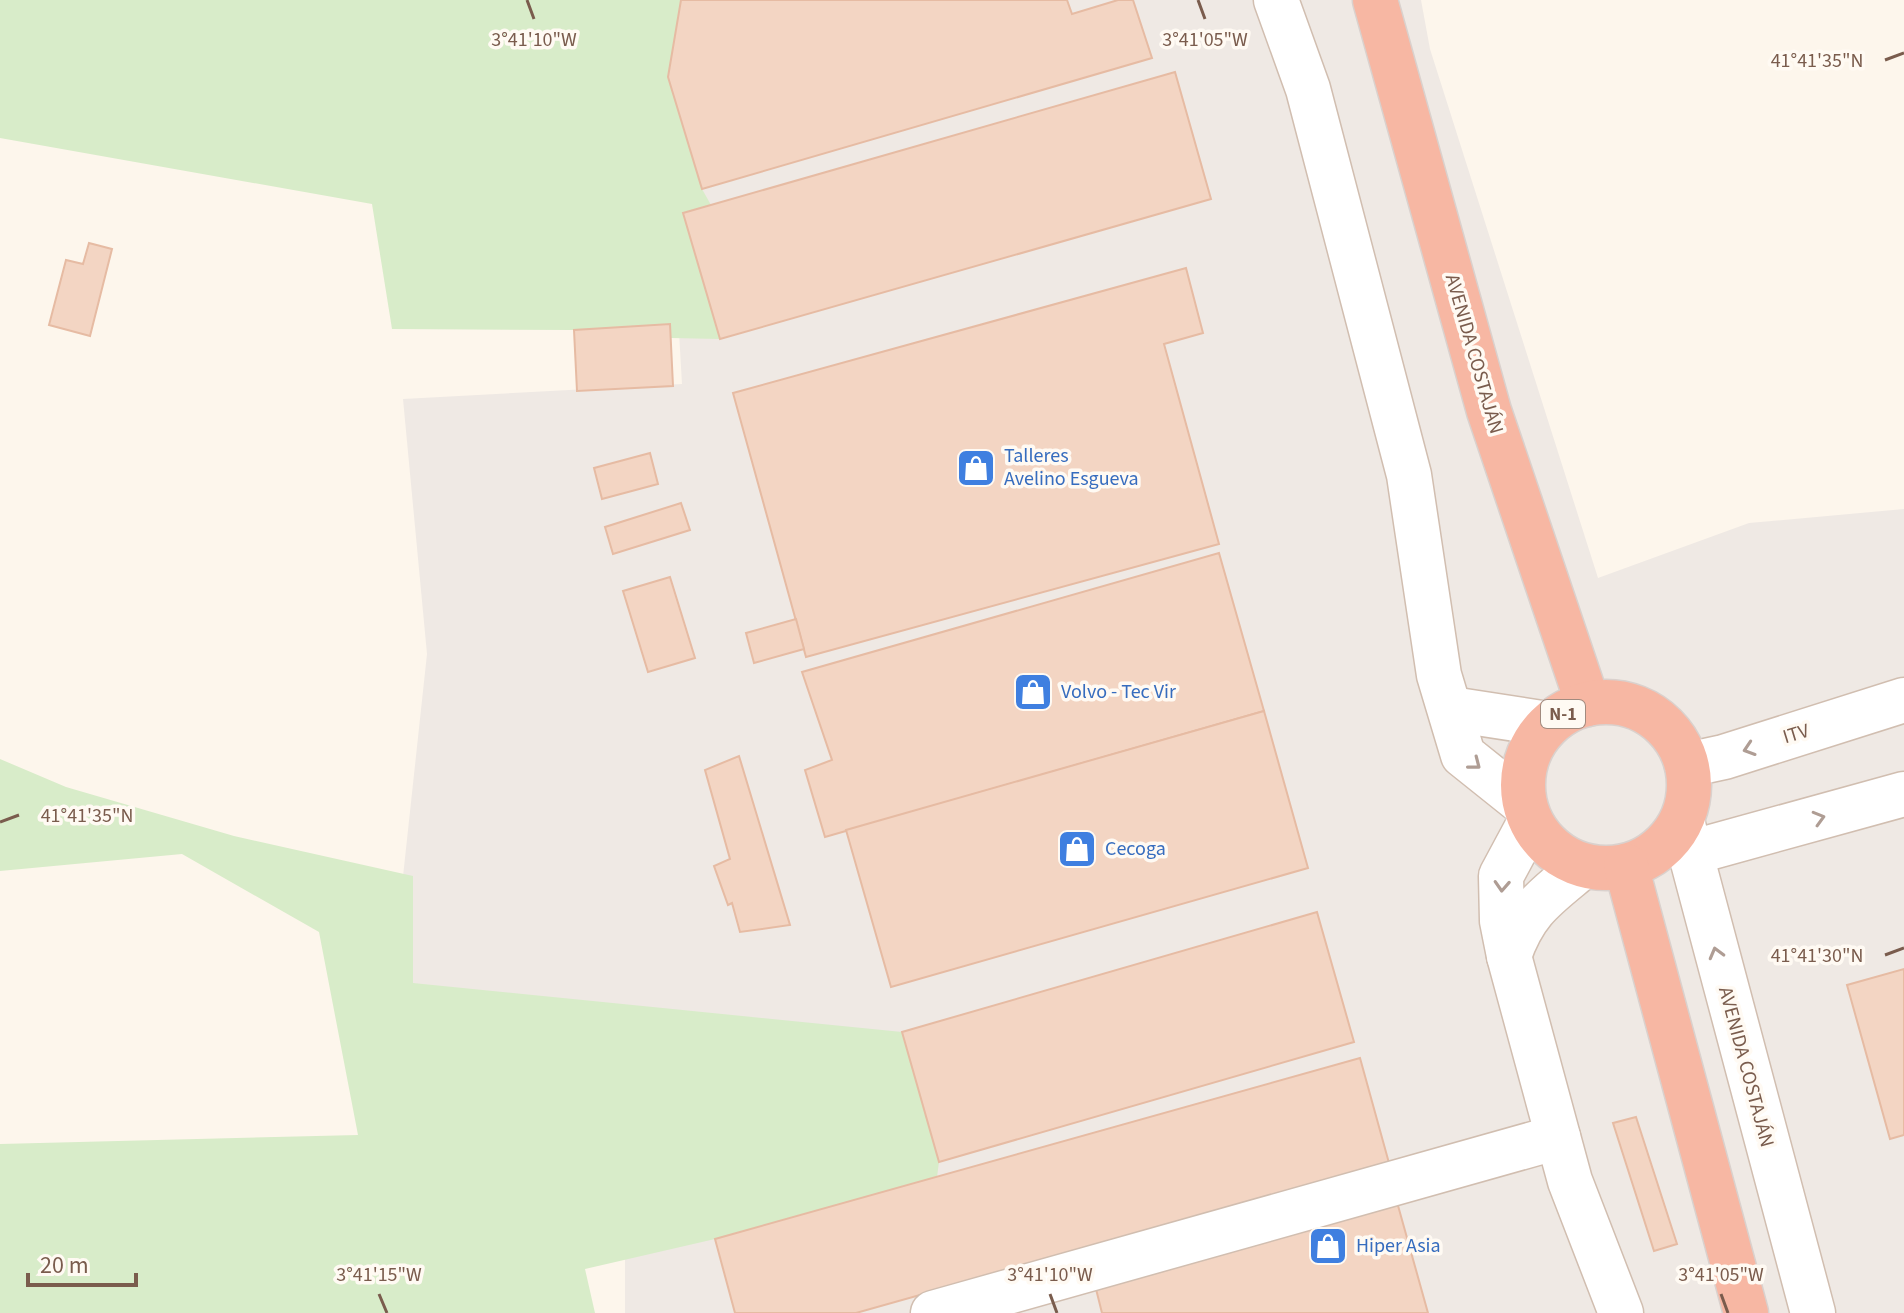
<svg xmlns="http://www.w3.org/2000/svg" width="1904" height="1313" font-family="'Source Sans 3',sans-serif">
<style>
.industrial{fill:#efe9e4}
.green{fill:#d8ecc9}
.building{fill:#f3d5c3;stroke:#e6bba3;stroke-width:2}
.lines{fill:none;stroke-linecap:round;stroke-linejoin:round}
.minor-casing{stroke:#d1beb0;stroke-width:47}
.highway-casing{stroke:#dad1cd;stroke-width:47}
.minor{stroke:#fff;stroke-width:44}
.highway{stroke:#f7b7a3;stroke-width:44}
.oneway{stroke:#af9d94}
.ticks{fill:none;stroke:#7a5c4d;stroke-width:3}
.labels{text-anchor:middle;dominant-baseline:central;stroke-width:7;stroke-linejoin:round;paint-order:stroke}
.shield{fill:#fffaf3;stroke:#a28b7f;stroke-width:2}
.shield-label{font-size:18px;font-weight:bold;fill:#7a5c4d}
.street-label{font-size:20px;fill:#7a5c4d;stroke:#fffaf3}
.shop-label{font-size:20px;fill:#366cbe;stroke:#fffaf3;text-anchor:start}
.ticks-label{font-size:20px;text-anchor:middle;fill:#7a5c4d;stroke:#fffaf3;stroke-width:7;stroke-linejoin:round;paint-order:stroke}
</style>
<rect width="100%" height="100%" fill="#fdf6ec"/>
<path class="industrial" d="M 660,0 L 1421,0 L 1430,49 L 1598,578 L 1749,523 L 1904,509 L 1904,1313 L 625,1313 L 625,1031 L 390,997 L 427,654 L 403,399 L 682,384 Z"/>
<g class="green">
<path d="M 0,0 L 681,0 L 668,77 L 702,189 L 711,205 L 684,213 L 720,339 L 671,338 L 669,324 L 574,330 L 392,329 L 372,204 L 0,138 Z"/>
<path d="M 0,759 L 66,787 L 234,836 L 413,876 L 413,983 L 902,1032 L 939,1162 L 937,1177 L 715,1239 L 585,1269 L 595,1313 L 0,1313 L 0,1144 L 358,1135 L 319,932 L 182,854 L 0,871 Z"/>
</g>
<g class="building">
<path d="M 681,0 L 1067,0 L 1072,14 L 1118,0 L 1133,0 L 1152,58 L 702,189 L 668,77 Z"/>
<path d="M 1175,72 L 1211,199 L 720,339 L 683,213 Z"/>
<path d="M 89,243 L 112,249 L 90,336 L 49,325 L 66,260 L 83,264 Z"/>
<path d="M 1186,268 L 1203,333 L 1164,344 L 1219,544 L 806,657 L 733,393 Z"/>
<path d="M 670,324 L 673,386 L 577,391 L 574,330 Z"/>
<path d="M 650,453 L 658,484 L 602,499 L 594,468 Z"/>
<path d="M 681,503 L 690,530 L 613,554 L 605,527 Z"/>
<path d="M 1219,553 L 1264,711 L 825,837 L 805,770 L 832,760 L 802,672 Z"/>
<path d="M 670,577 L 695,658 L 648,672 L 623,591 Z"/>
<path d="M 796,619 L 804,649 L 754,663 L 746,633 Z"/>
<path d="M 1264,711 L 1308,868 L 891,987 L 846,830 Z"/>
<path d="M 739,756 L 790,925 L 740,932 L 732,903 L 728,905 L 714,866 L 730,859 L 705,770 Z"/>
<path d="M 1317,912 L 1354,1042 L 939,1162 L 902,1032 Z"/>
<path d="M 1904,969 L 1904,1135 L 1890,1139 L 1847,985 Z"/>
<path d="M 1360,1058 L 1389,1163 L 856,1313 L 735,1313 L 715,1239 Z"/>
<path d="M 1636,1117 L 1677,1244 L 1654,1251 L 1613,1123 Z"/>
<path d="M 1397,1202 L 1428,1313 L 1102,1313 L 1096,1289 Z"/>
</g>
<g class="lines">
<defs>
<g id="minor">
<path d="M 1276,0 L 1308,89 L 1409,475 L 1439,675 L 1463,755 L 1523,803"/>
<path d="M 1451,709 L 1548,724"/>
<path d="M 1687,765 L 1724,757 L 1904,700"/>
<path d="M 1682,821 L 1813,1313"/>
<path d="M 1530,822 L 1501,876 L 1502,921 L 1509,956 L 1570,1181 L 1621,1313"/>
<path d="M 1690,853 L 1904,794"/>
<path d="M 1509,956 C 1525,909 1546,897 1583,866"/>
<path d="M 933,1313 L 1558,1137"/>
</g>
<g id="highway">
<path d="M 1375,0 L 1489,411 L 1588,704"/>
<circle cx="1606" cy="785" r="83"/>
<path d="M 1626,866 L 1746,1313"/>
</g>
</defs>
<use href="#minor" class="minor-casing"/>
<use href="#highway" class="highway-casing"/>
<use href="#minor" class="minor"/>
<use href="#highway" class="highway"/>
</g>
<defs><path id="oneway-chevron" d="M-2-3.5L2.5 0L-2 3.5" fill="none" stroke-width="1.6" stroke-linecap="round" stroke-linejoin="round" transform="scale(2)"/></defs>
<g class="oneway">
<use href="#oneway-chevron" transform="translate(1749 749) rotate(162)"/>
<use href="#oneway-chevron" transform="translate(1475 764) rotate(38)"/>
<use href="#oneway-chevron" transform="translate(1819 818) rotate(-16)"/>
<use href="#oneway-chevron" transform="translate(1502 886) rotate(93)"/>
<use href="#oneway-chevron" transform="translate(1716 953) rotate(-105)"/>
</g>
<path class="ticks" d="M 527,0 L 534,19M 1198,0 L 1205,19M 1885,60 L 1904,53M 0,822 L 19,815M 1885,955 L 1904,948M 379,1294 L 387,1313M 1050,1294 L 1057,1313M 1721,1294 L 1728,1313"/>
<defs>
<symbol id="shop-square" viewBox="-11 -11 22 22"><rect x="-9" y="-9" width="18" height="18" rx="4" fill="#3f7fe0" stroke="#fffaf3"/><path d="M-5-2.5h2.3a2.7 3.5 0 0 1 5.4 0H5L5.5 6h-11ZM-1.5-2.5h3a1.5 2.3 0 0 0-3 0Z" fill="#fff"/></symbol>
</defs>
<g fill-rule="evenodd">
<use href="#shop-square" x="954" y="446" width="44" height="44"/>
<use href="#shop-square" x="1011" y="670" width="44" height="44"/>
<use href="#shop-square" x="1055" y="827" width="44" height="44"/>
<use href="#shop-square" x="1306" y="1224" width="44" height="44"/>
</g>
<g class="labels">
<rect class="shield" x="1541" y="700" width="44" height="28" rx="6"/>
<g class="shield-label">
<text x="1563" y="714">N-1</text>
</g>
<g class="street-label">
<text transform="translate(1474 354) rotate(74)">AVENIDA COSTAJÁN</text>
<text transform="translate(1796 734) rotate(-17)">ITV</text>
<text transform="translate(1746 1067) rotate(75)">AVENIDA COSTAJÁN</text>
</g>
<g class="shop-label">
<text x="1004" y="456">Talleres<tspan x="1004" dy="23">Avelino Esgueva</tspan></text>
<text x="1061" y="692">Volvo - Tec Vir</text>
<text x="1105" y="849">Cecoga</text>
<text x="1356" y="1246">Hiper Asia</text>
</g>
</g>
<g class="ticks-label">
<text x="534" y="46">3°41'10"W</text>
<text x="1205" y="46">3°41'05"W</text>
<text x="1817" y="67">41°41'35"N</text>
<text x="87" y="822">41°41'35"N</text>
<text x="1817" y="962">41°41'30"N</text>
<text x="379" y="1281">3°41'15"W</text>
<text x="1050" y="1281">3°41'10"W</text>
<text x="1721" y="1281">3°41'05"W</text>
</g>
<path d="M28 1273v12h108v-12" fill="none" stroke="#7a5c4d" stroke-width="4"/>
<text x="40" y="1273" font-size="24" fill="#7a5c4d" stroke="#fffaf3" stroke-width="6" paint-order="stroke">20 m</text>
</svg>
